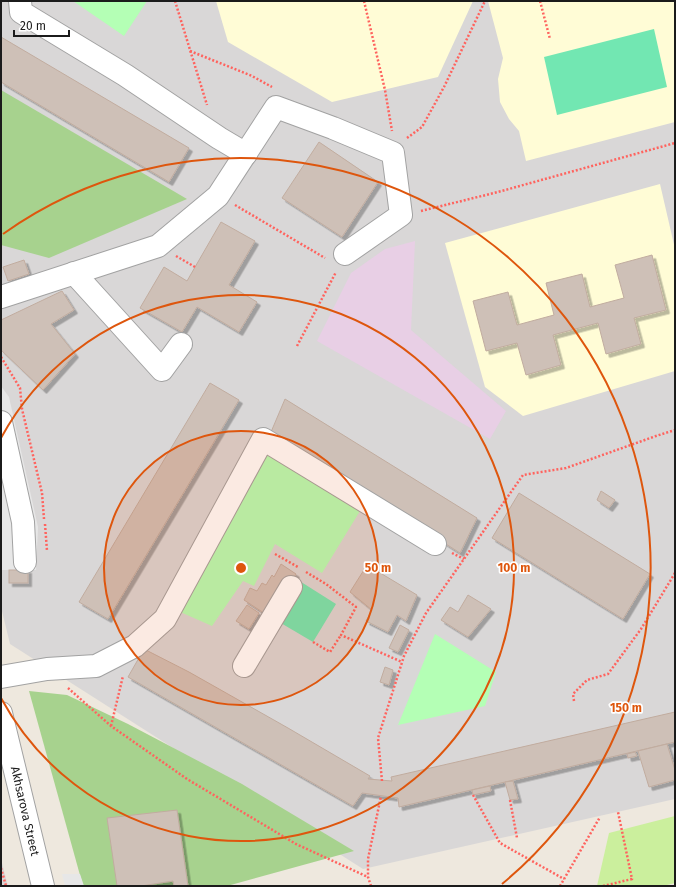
<svg xmlns="http://www.w3.org/2000/svg" width="676" height="887" font-family="'Fira Sans',sans-serif">
<style>
.residential{fill:#d9d7d7}
.industrial{fill:#e8cfe5}
.education{fill:#fffcd6}
.grass{fill:#cbef9d}
.forest{fill:#a7d28e}
.park{fill:#b4ffb5}
.pitch{fill:#72e7b2}
.parking{fill:#e7e7e7}
.building{fill:#cec0b7;stroke:#c1ac9f;filter:url(#shadow)}
.lines{fill:none;stroke-linecap:round;stroke-linejoin:round}
.minor-casing{stroke:#a2a2a2;stroke-width:24}
.path{stroke:#ff635e;stroke-width:2.5;stroke-dasharray:2 2;stroke-linecap:butt}
.minor{stroke:#fff;stroke-width:22}
.ring{fill:none;stroke:#de560d;stroke-width:2}
.labels{text-anchor:middle;dominant-baseline:central;stroke-width:3.5;stroke-linejoin:round;paint-order:stroke}
.street-label{font-size:12px;fill:#1b1b1b;stroke:#fff}
.centre{fill:#de560d;stroke:#fff;stroke-width:2}
.ring-label{font-size:12px;text-anchor:middle;font-weight:bold;fill:#de560d;stroke:#fff;stroke-width:3.5;stroke-linejoin:round;paint-order:stroke}
</style>
<defs>
<filter id="shadow"><feDropShadow dx="3.5" dy="3.5" stdDeviation="0" flood-color="#0004"/></filter>
</defs>
<rect width="100%" height="100%" fill="#eee8de"/>
<g class="residential">
<path d="M 1,1 L 675,1 L 675,799 L 363,869 L 10,644 L 1,607 Z"/>
<path d="M 1,859 L 8,886 L 1,886 Z"/>
</g>
<path class="industrial" d="M 415,241 L 411,330 L 506,411 L 490,439 L 317,341 L 351,273 L 385,249 Z"/>
<g class="education">
<path d="M 216,1 L 473,1 L 438,77 L 332,102 L 228,42 Z"/>
<path d="M 488,1 L 675,1 L 675,122 L 526,161 L 519,131 L 509,119 L 500,102 L 498,79 L 503,58 Z"/>
<path d="M 660,184 L 675,249 L 675,371 L 523,416 L 485,387 L 445,243 Z"/>
</g>
<path class="grass" d="M 675,816 L 675,883 L 663,886 L 597,886 L 609,833 Z"/>
<g class="forest">
<path d="M 1,90 L 187,199 L 49,258 L 1,245 Z"/>
<path d="M 29,691 L 67,695 L 128,724 L 242,784 L 354,851 L 227,886 L 83,886 Z"/>
</g>
<g class="park">
<path d="M 73,1 L 147,1 L 124,36 Z"/>
<path d="M 266,451 L 360,511 L 322,573 L 275,544 L 254,586 L 243,581 L 212,626 L 178,611 Z"/>
<path d="M 435,634 L 496,672 L 485,706 L 398,725 Z"/>
</g>
<g class="pitch">
<path d="M 654,29 L 667,87 L 557,115 L 544,57 Z"/>
<path d="M 298,580 L 336,604 L 313,642 L 274,619 Z"/>
</g>
<g class="parking">
<path d="M 1,386 L 9,397 L 38,527 L 36,570 L 1,570 Z"/>
<path d="M 62,874 L 80,874 L 84,886 L 65,886 Z"/>
</g>
<g class="building">
<path d="M 1,37 L 189,148 L 169,182 L 1,82 Z"/>
<path d="M 319,142 L 378,182 L 342,237 L 282,198 Z"/>
<path d="M 221,222 L 255,241 L 229,285 L 257,302 L 239,332 L 197,307 L 182,332 L 140,308 L 164,267 L 187,281 Z"/>
<path d="M 652,255 L 666,310 L 634,318 L 641,344 L 606,354 L 598,323 L 553,335 L 561,365 L 526,375 L 517,343 L 486,351 L 473,301 L 508,292 L 517,325 L 554,315 L 546,283 L 582,274 L 590,307 L 624,298 L 615,265 Z"/>
<path d="M 24,260 L 29,274 L 8,281 L 3,267 Z"/>
<path d="M 62,291 L 74,310 L 51,324 L 75,354 L 43,390 L 1,350 L 1,320 Z"/>
<path d="M 210,383 L 239,400 L 108,619 L 79,602 Z"/>
<path d="M 285,399 L 477,518 L 460,553 L 271,432 Z"/>
<path d="M 601,491 L 615,500 L 609,508 L 597,500 Z"/>
<path d="M 519,493 L 650,574 L 623,619 L 492,538 Z"/>
<path d="M 281,564 L 296,574 L 270,617 L 244,600 L 250,588 L 257,591 L 262,583 L 266,585 L 272,575 L 274,577 Z"/>
<path d="M 367,565 L 417,595 L 406,621 L 397,615 L 388,632 L 366,621 L 372,610 L 350,592 Z"/>
<rect x="9" y="570" width="19" height="13"/>
<path d="M 468,595 L 491,609 L 468,637 L 441,620 L 450,607 L 458,612 Z"/>
<path d="M 247,605 L 259,613 L 249,629 L 236,621 Z"/>
<path d="M 400,625 L 409,630 L 398,652 L 389,648 Z"/>
<path d="M 144,649 L 189,672 L 288,728 L 370,776 L 368,779 L 392,781 L 391,777 L 675,712 L 675,742 L 399,807 L 398,798 L 362,793 L 353,806 L 128,677 Z"/>
<path d="M 385,667 L 393,670 L 389,685 L 380,682 Z"/>
<path d="M 667,744 L 675,770 L 675,780 L 649,787 L 638,751 Z"/>
<path d="M 635,752 L 637,756 L 628,758 L 627,754 Z"/>
<path d="M 513,781 L 518,799 L 510,800 L 505,782 Z"/>
<path d="M 490,786 L 491,791 L 473,795 L 472,790 Z"/>
<path d="M 177,810 L 188,886 L 174,886 L 173,881 L 141,886 L 117,886 L 107,818 Z"/>
</g>
<g class="lines">
<defs>
<g id="minor">
<path d="M 20,1 L 21,12 L 125,75 L 219,138 L 246,154"/>
<path d="M 74,273 L 162,370 L 181,344"/>
<path d="M 1,297 L 158,246 L 218,196 L 276,107 L 333,128 L 393,153 L 401,215 L 345,254"/>
<path d="M 1,422 L 23,522 L 25,562"/>
<path d="M 244,666 L 291,587"/>
<path d="M 1,677 L 47,669 L 96,666 L 135,646 L 165,619 L 263,439 L 435,544"/>
<path d="M 1,713 L 43,886"/>
</g>
</defs>
<use href="#minor" class="minor-casing"/>
<g class="path">
<path d="M 175,1 L 207,105"/>
<path d="M 364,1 L 385,90 L 392,131"/>
<path d="M 540,1 L 550,39"/>
<path d="M 190,51 L 252,76 L 272,87"/>
<path d="M 407,138 L 422,127 L 444,87 L 485,1"/>
<path d="M 235,205 L 325,258"/>
<path d="M 421,211 L 498,192 L 675,143"/>
<path d="M 176,256 L 195,267"/>
<path d="M 297,346 L 336,272"/>
<path d="M 1,357 L 20,388 L 22,409 L 42,493 L 44,519"/>
<path d="M 45,524 L 47,551"/>
<path d="M 452,553 L 464,559"/>
<path d="M 275,554 L 298,567"/>
<path d="M 306,572 L 326,584 L 356,607 L 341,635 L 402,662"/>
<path d="M 313,642 L 330,652 L 341,635"/>
<path d="M 68,688 L 111,726 L 187,779 L 296,844 L 368,877"/>
<path d="M 574,701 L 573,694 L 587,680 L 608,674 L 641,629 L 675,573"/>
<path d="M 111,726 L 123,676"/>
<path d="M 382,781 L 378,738 L 404,656 L 426,613 L 523,475 L 566,468 L 656,436 L 675,430"/>
<path d="M 473,795 L 500,843 L 564,879"/>
<path d="M 510,800 L 517,838"/>
<path d="M 1,868 L 6,886"/>
<path d="M 371,886 L 368,877 L 368,859 L 381,796"/>
<path d="M 560,886 L 600,817"/>
<path d="M 603,886 L 632,879 L 618,812"/>
</g>
<use href="#minor" class="minor"/>
</g>
<circle cx="241" cy="568" r="137" fill="#de560d" fill-opacity=".12"/>
<g class="ring">
<circle cx="241" cy="568" r="137"/>
<path d="M1 438A273 273 0 1 1 1 698"/>
<path d="M3 234A410 410 0 0 1 502 884"/>
</g>
<g class="labels">
<g class="street-label">
<text transform="translate(25 811) rotate(77)">Akhsarova Street</text>
</g>
</g>
<circle cx="241" cy="568" r="6" class="centre"/>
<g class="ring-label">
<text x="378" y="572">50 m</text>
<text x="514" y="572">100 m</text>
<text x="626" y="712">150 m</text>
</g>
<rect width="676" height="887" fill="none" stroke="#1b1b1b" stroke-width="4"/>
<path d="M14 30v6h55v-6" fill="none" stroke="#1b1b1b" stroke-width="2"/>
<text x="20" y="30" font-size="12" fill="#1b1b1b" stroke="#ffffff" stroke-width="3" paint-order="stroke">20 m</text>
</svg>
